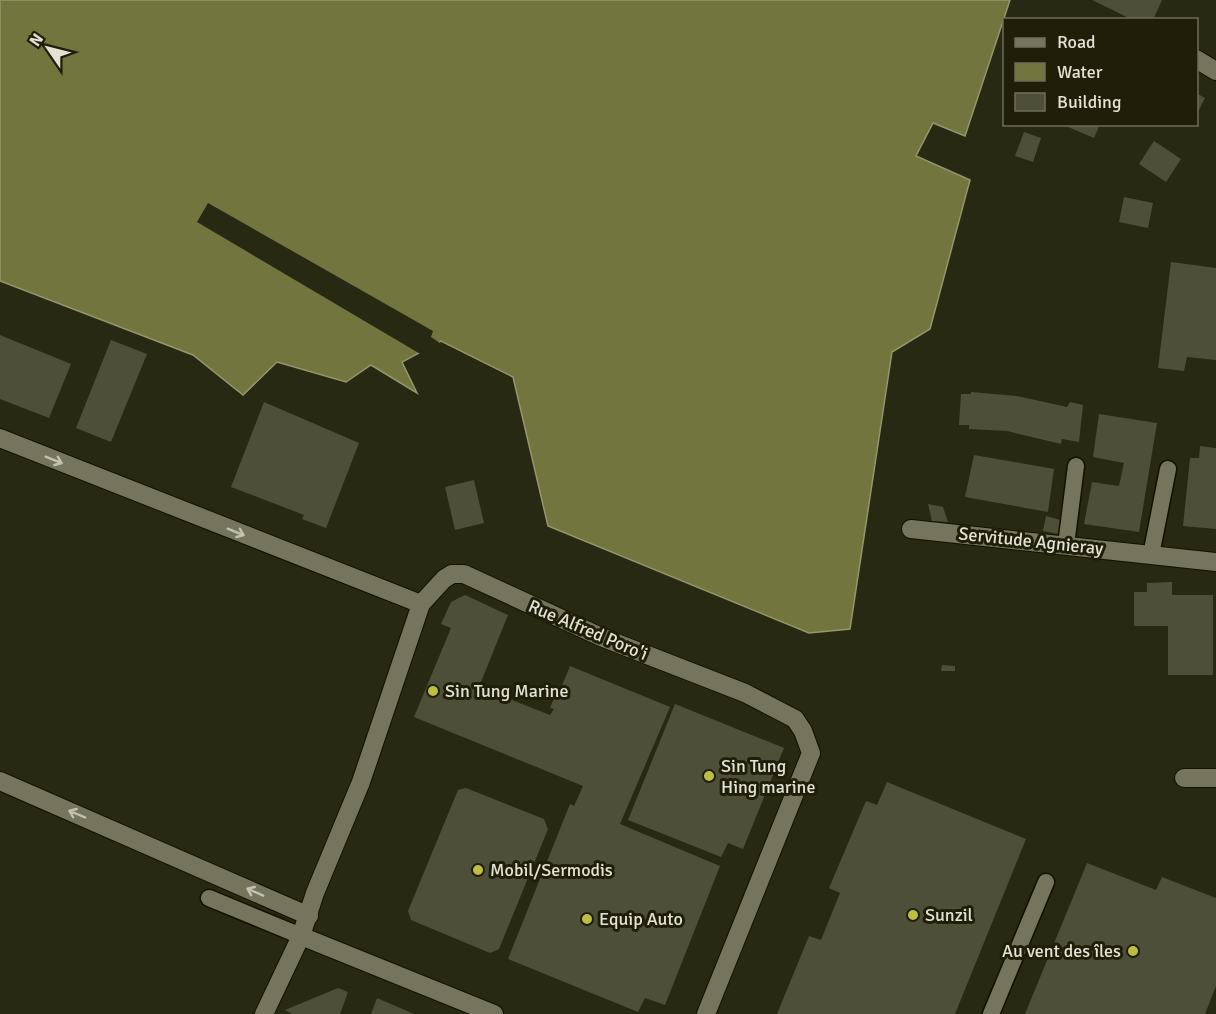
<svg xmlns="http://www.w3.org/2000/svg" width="1216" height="1014" font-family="Signika,sans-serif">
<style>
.water{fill:#73753f;stroke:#94966c;stroke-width:1.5}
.pier{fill:#282913}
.building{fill:#4e4f38}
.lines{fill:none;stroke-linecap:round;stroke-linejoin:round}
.service-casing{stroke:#110;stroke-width:19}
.minor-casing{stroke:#110;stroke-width:20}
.secondary-casing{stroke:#110;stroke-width:20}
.service{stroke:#74755c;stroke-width:16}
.minor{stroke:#74755c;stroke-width:18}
.secondary{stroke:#74755c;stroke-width:18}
.oneway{stroke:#c1c2b1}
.poi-dot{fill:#bebf42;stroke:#1f1f09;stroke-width:2}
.labels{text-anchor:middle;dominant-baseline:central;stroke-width:6;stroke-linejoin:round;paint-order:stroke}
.street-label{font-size:18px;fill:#e2e3d5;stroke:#1f1f09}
.poi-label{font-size:18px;fill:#e2e3d5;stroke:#1f1f09;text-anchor:start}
</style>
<rect width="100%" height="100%" fill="#282913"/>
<path class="water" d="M 0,0 L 1010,0 L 965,136 L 933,123 L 916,156 L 970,180 L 930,329 L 892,352 L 850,629 L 809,633 L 548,526 L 513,377 L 441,341 L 402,362 L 417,393 L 371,365 L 346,382 L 277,362 L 243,395 L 193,355 L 0,281 Z"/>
<path class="pier" d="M 208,203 L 433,331 L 431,337 L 440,343 L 422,355 L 197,222 Z"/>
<g class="building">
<path d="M 1092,0 L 1162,0 L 1153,20 L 1133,20 Z"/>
<path d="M 1196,93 L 1205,98 L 1196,116 Z"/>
<path d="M 1061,124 L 1100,124 L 1094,138 Z"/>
<path d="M 1024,132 L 1041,138 L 1033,162 L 1015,156 Z"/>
<path d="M 1154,141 L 1181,159 L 1166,182 L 1139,164 Z"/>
<path d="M 1124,197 L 1153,203 L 1148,228 L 1119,222 Z"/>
<path d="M 1171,262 L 1216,268 L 1216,360 L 1187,357 L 1184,371 L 1158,368 Z"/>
<path d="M 0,335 L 71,364 L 49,418 L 0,399 Z"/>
<path d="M 111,340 L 147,354 L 111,442 L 76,428 Z"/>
<path d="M 971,392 L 1017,396 L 1067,407 L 1070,402 L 1083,405 L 1079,442 L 1062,439 L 1061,444 L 1007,431 L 969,429 L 969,425 L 959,425 L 961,394 L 971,394 Z"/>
<path d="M 264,402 L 359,443 L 326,528 L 302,519 L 304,515 L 231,487 Z"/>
<path d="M 1099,414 L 1157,423 L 1139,532 L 1084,524 L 1092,482 L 1119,486 L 1124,463 L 1093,457 Z"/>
<path d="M 1200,446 L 1216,448 L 1216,529 L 1183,526 L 1190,458 L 1199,458 Z"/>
<path d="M 974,455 L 1054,469 L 1048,512 L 965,497 Z"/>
<path d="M 474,480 L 484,523 L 455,530 L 445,487 Z"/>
<path d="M 928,504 L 943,507 L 948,522 L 932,521 Z"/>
<path d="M 1046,516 L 1064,521 L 1063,530 L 1059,534 L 1043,531 Z"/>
<path d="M 1172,582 L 1172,595 L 1213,595 L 1213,675 L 1168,675 L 1168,626 L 1134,626 L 1134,592 L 1147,592 L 1147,583 Z"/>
<path d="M 465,595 L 508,615 L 479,687 L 550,715 L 554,709 L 550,708 L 559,686 L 561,688 L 570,666 L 670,707 L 620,824 L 720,866 L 665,1005 L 645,998 L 638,1012 L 508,959 L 570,804 L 574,806 L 583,786 L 414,717 L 451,628 L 441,624 L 451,602 Z"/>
<path d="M 942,665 L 955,666 L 955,671 L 941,671 Z"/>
<path d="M 675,704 L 784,748 L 743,849 L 728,843 L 721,857 L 628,820 Z"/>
<path d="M 887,782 L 1026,839 L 955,1014 L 777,1014 L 809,936 L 821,940 L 840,893 L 829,888 L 866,801 L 877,805 Z"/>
<path d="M 466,788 L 544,819 L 548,829 L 499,949 L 490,953 L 411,920 L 408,911 L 458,790 Z"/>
<path d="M 1087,863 L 1156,890 L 1162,877 L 1216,898 L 1216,986 L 1205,1014 L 1025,1014 Z"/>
<path d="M 338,988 L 348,992 L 340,1014 L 292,1014 L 285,1010 Z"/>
<path d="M 377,998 L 414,1014 L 371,1014 Z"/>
</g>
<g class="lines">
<defs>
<g id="service">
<path d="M 1066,545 L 1076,466"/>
<path d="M 1151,555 L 1168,469"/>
<path d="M 209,898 L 301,936"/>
<path d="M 991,1014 L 1046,882"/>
</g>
<g id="minor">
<path d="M 1196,59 L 1216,71"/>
<path d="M 0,438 L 421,604"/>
<path d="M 911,529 L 1216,562"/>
<path d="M 1184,778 L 1216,778"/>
<path d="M 0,781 L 309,916"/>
<path d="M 301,936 L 315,893 L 361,782 L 421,604 L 444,579 L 452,574 L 464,574 L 601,637 L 745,693 L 795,719 L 803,731 L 811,753 L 706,1014"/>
</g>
<path id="secondary" d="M 264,1014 L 301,936 L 494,1014"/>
</defs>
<use href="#service" class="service-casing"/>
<use href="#minor" class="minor-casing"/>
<use href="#secondary" class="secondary-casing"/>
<use href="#service" class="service"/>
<use href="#minor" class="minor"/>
<use href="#secondary" class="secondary"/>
</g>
<defs><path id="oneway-shaft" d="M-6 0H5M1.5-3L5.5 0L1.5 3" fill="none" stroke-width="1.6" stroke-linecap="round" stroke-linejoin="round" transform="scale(1.5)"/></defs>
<g class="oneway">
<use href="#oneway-shaft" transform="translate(54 460) rotate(22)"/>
<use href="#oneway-shaft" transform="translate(236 532) rotate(22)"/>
<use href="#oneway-shaft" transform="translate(77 814) rotate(-157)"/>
<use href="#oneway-shaft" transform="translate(255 892) rotate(-156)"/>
</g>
<g class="poi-dot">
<circle cx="433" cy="691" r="6"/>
<circle cx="709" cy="776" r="6"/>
<circle cx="478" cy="870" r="6"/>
<circle cx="913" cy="915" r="6"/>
<circle cx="587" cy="919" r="6"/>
<circle cx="1133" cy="951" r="6"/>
</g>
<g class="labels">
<g class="street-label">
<text transform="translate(1031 541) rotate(6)">Servitude Agnieray</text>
<text transform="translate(588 630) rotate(23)">Rue Alfred Poro'i</text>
</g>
<g class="poi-label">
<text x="445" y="691">Sin Tung Marine</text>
<text x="721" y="766">Sin Tung<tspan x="721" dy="21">Hing marine</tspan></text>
<text x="490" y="870">Mobil/Sermodis</text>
<text x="925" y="915">Sunzil</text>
<text x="599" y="919">Equip Auto</text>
<text x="1121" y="951" text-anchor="end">Au vent des îles</text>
</g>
</g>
<rect x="1003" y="18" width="195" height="108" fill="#1f1f09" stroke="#6d6d5b" stroke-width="1.5"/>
<rect x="1015" y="38" width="30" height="9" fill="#74755c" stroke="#6d6d5b" stroke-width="1.5"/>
<text x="1057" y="48" font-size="18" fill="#e2e3d5">Road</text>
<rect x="1015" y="63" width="30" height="18" fill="#73753f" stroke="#6d6d5b" stroke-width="1.5"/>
<text x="1057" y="78" font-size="18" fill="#e2e3d5">Water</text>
<rect x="1015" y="93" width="30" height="18" fill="#4e4f38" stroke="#6d6d5b" stroke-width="1.5"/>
<text x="1057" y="108" font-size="18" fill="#e2e3d5">Building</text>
<g transform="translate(48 48) rotate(305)" stroke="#1f1f09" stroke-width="4.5" paint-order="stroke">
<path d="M0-4.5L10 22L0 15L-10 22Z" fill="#e2e3d5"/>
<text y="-9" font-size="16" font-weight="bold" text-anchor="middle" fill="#e2e3d5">N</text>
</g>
</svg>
